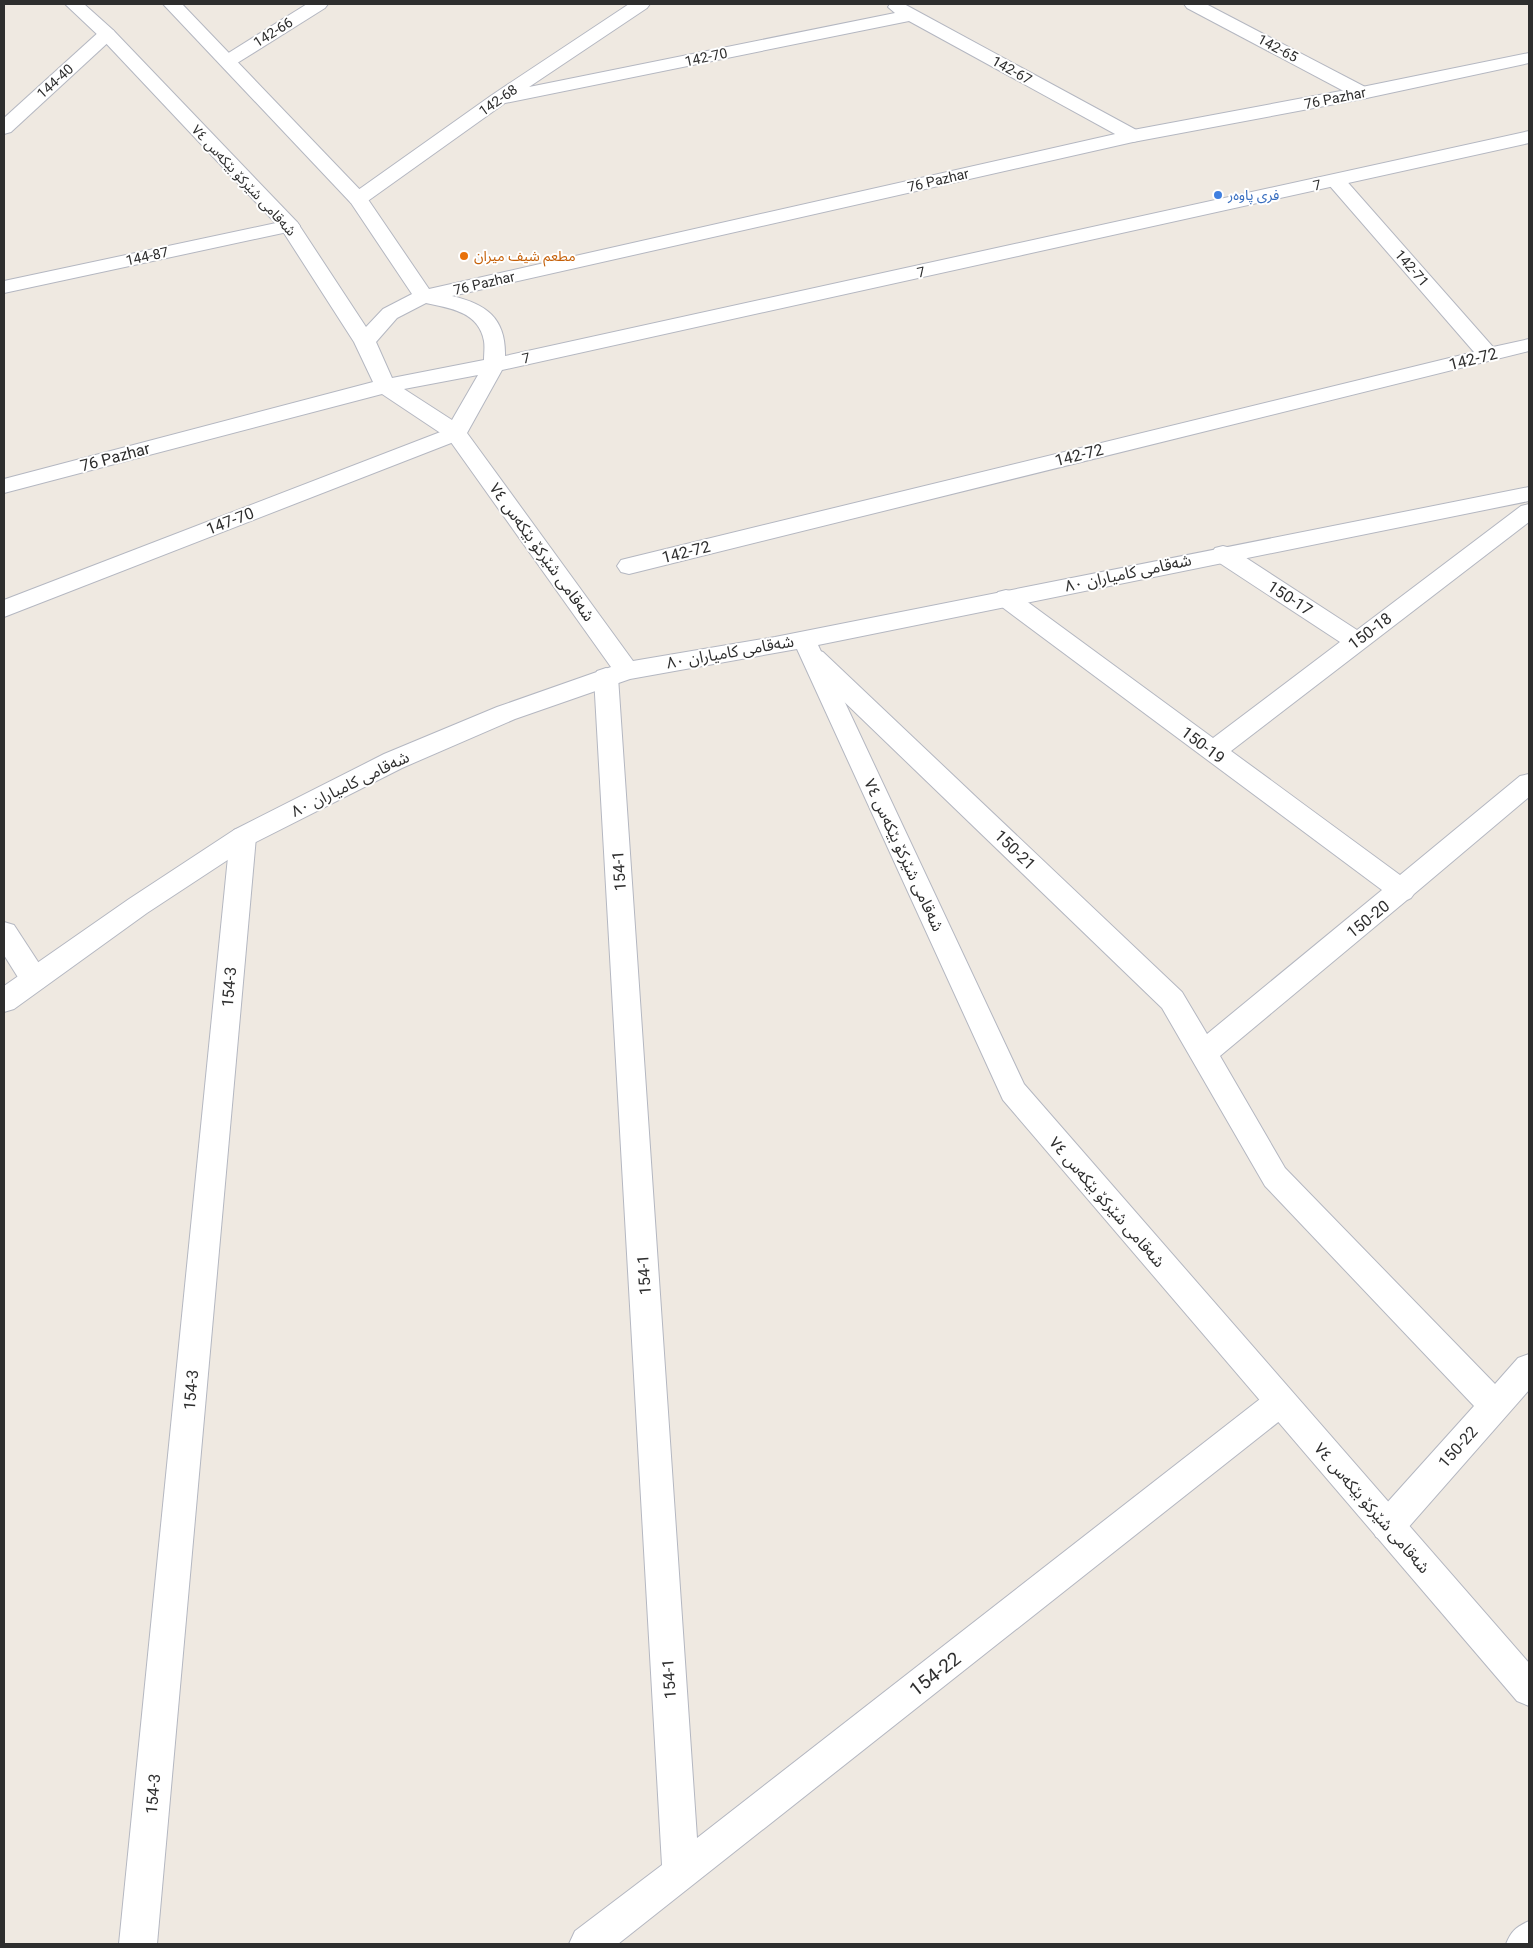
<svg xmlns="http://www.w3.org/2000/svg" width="1533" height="1948" font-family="Roboto,'Noto Sans Arabic',sans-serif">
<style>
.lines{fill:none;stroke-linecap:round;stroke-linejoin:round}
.minor-casing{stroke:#b4b7c1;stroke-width:2}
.tertiary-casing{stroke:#b4b7c1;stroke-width:2}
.minor{fill:#fff;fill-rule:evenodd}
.tertiary{fill:#fff;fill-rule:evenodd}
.shop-dot{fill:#3f7fe0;stroke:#fff;stroke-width:2}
.food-dot{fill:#e8710a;stroke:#fff;stroke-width:2}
.labels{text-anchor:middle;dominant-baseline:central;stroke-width:4;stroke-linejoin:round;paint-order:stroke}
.far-street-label{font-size:14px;fill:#2e2e2e;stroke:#fff}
.far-shop-label{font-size:14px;fill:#366cbe;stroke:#fff;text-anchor:start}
.far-food-label{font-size:14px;fill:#c56008;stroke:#fff;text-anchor:start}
.street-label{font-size:16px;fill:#2e2e2e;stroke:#fff}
.near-street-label{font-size:19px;fill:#2e2e2e;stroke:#fff}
</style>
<rect width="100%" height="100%" fill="#efe9e1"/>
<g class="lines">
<defs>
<g id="minor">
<path d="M 307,4 L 328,4 L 325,8 L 234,65 L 228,66 L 222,65 L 219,61 L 222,57 Z"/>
<path d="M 629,4 L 650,4 L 647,8 L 529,87 L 895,13 L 888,7 L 890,4 L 904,4 L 1140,132 L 1143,136 L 1140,140 L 1133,142 L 1126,140 L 909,21 L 505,103 L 365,203 L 358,205 L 351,203 L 348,199 L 351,195 L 492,95 Z"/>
<path d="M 1184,4 L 1206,4 L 1369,89 L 1371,93 L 1369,97 L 1362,99 L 1355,97 L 1187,8 Z"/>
<path d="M 107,29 L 113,30 L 116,34 L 113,38 L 11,132 L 4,134 L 4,118 L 101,30 Z"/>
<path d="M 1336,175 L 1343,177 L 1493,347 L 1529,339 L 1529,351 L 629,574 L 621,572 L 617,566 L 621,560 L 629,558 L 1474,352 L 1329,185 L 1326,181 L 1329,177 Z"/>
<path d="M 290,220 L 297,222 L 300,226 L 297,230 L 4,293 L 4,281 Z"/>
<path d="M 456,426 L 464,428 L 467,433 L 464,438 L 4,617 L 4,600 Z"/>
<path d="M 1529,504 L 1529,522 L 1231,751 L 1400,875 L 1520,776 L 1529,774 L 1529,797 L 1414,894 L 1411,898 L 1407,900 L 1220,1056 L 1285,1168 L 1495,1384 L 1518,1358 L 1529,1354 L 1529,1390 L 1400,1537 L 1388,1542 L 1376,1537 L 1371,1526 L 1376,1515 L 1474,1406 L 1265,1186 L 1162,1008 L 805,664 L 802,658 L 805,652 L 814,649 L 823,652 L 1182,992 L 1207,1034 L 1382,890 L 998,604 L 994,598 L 998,592 L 1006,590 L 1014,592 L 1213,738 L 1340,642 L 1215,560 L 1211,554 L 1215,548 L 1223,546 L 1231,548 L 1357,630 L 1521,506 Z"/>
<path d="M 606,668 L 615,671 L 618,677 L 697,1838 L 1269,1392 L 1280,1387 L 1291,1392 L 1296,1402 L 1291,1412 L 618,1944 L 569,1944 L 575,1931 L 662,1865 L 594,677 L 597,671 Z"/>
<path d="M 243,827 L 252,830 L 256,837 L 157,1944 L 119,1944 L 230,837 L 234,830 Z"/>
<path d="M 4,922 L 14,925 L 44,971 L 48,979 L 44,987 L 34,990 L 24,987 L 4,955 Z"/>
<path d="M 1529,1921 L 1529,1944 L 1506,1944 C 1511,1931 1516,1927 1529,1921 Z"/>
</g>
<path id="tertiary" d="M 65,4 L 84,4 L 113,30 L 297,222 L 366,327 L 383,309 L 412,294 L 351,203 L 163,4 L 182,4 L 365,195 L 429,289 L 1133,130 L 1362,87 L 1529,53 L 1529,63 L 1362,99 L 1133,142 L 452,296 C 486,304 506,318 505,356 L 1529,131 L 1529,143 L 502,370 L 467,433 L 633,661 L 775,637 L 1529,487 L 1529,501 L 818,645 L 1024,1084 L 1529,1663 L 1529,1706 L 1517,1701 L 1003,1100 L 797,649 L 630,679 L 515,719 L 402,768 L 252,844 L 147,913 L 14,1009 L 4,1012 L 4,986 L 129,899 L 234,830 L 384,754 L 497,707 L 611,667 L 448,438 L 382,394 L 4,493 L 4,479 L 373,382 L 354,342 L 282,230 L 101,38 ZM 426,303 C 450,308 479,312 484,341 C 485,347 484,354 484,360 L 392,378 L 376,342 L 397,318 ZM 478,375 L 452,420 L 404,389 Z"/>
</defs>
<use href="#minor" class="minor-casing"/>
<use href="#tertiary" class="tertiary-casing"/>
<use href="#minor" class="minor"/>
<use href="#tertiary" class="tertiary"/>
</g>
<circle class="shop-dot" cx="1218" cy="195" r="5"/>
<circle class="food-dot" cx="464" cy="256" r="5"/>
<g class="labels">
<g class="far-street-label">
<text transform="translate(273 32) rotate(-32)">142-66</text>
<text transform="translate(1278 48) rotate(28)">142-65</text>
<text transform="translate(706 57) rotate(-12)">142-70</text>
<text transform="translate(1012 70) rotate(29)">142-67</text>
<text transform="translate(55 81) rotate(-42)">144-40</text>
<text transform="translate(1335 98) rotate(-11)">76 Pazhar</text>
<text transform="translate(498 100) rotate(-35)">142-68</text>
<text transform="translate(244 180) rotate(47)">شەقامی شێرکۆ بێکەس ٧٤</text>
<text transform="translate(938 180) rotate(-13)">76 Pazhar</text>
<text transform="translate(1317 185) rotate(-12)">7</text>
<text transform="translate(147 256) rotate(-12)">144-87</text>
<text transform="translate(1412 268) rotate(49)">142-71</text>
<text transform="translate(921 272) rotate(-12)">7</text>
<text transform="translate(484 283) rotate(-13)">76 Pazhar</text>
<text transform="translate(526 358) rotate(-12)">7</text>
</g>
<g class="far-shop-label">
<text x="1228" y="195">فری پاوەر</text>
</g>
<g class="far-food-label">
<text x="474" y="256">مطعم شيف ميران</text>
</g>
<g class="street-label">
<text transform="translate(1473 359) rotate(-14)">142-72</text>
<text transform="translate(1079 455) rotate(-14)">142-72</text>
<text transform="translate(115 457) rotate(-15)">76 Pazhar</text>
<text transform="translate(230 521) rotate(-21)">147-70</text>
<text transform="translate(542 552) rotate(54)">شەقامی شێرکۆ بێکەس ٧٤</text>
<text transform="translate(686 552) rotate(-14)">142-72</text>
<text transform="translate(1128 573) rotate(-12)">شەقامی کامیاران ٨٠</text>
<text transform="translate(1290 598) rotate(33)">150-17</text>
<text transform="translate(1370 631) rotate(-37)">150-18</text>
<text transform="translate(730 652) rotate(-10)">شەقامی کامیاران ٨٠</text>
<text transform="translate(1203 745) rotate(37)">150-19</text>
<text transform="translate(350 784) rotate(-26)">شەقامی کامیاران ٨٠</text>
<text transform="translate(1015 850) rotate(44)">150-21</text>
<text transform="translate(904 855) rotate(65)">شەقامی شێرکۆ بێکەس ٧٤</text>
<text transform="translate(619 871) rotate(-94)">154-1</text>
<text transform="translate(1368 919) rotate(-39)">150-20</text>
<text transform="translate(229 987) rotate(-85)">154-3</text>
<text transform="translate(1107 1202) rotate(49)">شەقامی شێرکۆ بێکەس ٧٤</text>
<text transform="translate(644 1275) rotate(-94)">154-1</text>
<text transform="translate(191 1390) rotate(-85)">154-3</text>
<text transform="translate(1458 1447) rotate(-48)">150-22</text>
<text transform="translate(1372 1508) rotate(49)">شەقامی شێرکۆ بێکەس ٧٤</text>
<text transform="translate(669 1679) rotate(-94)">154-1</text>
<text transform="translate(153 1794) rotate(-85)">154-3</text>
</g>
<g class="near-street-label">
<text transform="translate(935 1674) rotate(-38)">154-22</text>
</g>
</g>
<rect width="1533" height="1948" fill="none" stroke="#2e2e2e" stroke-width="10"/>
</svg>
